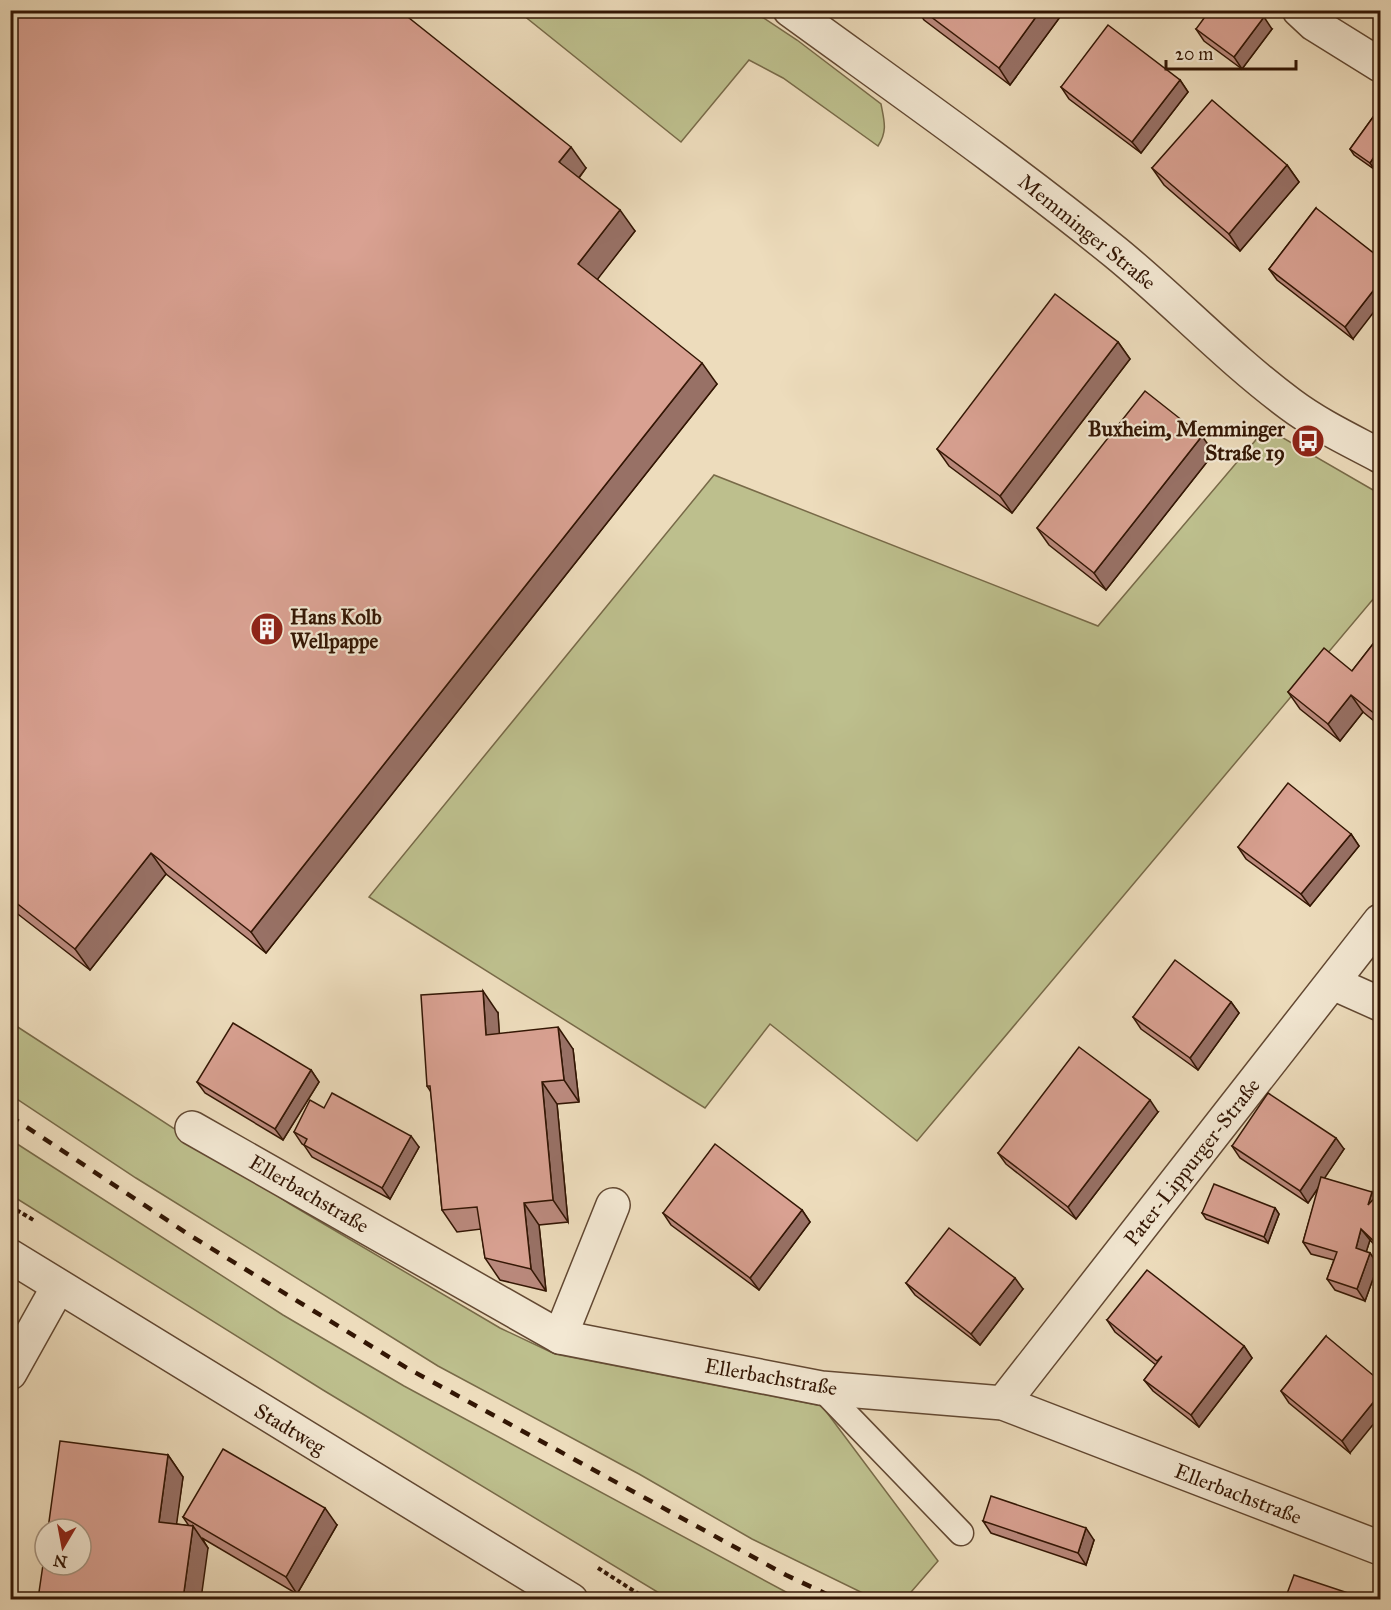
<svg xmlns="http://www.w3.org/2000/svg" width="1391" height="1610" font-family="'IM FELL Great Primer',serif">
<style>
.green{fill:#bdbf8d;stroke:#786a48;stroke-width:1.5}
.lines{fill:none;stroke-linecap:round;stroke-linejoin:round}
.service-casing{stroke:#624832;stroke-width:27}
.minor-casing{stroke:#624832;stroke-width:36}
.tertiary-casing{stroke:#624832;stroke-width:36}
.path{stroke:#331604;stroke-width:4;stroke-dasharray:4.5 3;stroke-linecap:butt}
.service{stroke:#f3e8d3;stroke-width:24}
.minor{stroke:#f3e8d3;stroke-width:33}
.tertiary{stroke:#f3e8d3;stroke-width:33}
.rail{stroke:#331604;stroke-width:4.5;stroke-dasharray:10 10;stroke-linecap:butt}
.wall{fill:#bb8a7e;stroke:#331604;stroke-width:1.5}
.shaded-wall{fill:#987166;stroke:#331604;stroke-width:1.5}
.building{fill:#d9a192;stroke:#331604;stroke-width:1.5}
.labels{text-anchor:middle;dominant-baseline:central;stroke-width:4.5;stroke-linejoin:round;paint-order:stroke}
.street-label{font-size:21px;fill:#331604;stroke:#f3e8d3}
.poi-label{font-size:21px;font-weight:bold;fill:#331604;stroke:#f3e8d3;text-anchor:end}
</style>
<rect width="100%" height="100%" fill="#eddcbc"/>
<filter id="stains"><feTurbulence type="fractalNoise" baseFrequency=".00333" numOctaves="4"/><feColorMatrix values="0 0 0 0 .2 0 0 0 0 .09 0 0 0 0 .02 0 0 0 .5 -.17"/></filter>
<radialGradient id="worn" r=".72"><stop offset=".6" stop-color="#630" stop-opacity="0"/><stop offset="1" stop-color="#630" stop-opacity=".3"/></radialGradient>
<g class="green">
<path d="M 518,11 L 753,11 L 797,40 L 881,104 C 884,120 888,131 878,146 L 783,78 L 749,60 L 681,142 Z"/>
<path d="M 1266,428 L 1380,494 L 1380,591 L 917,1141 L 770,1024 L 705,1108 L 369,897 L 714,475 L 1098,626 Z"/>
<path d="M 10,1022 L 290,1204 L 500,1328 L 555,1354 L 822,1406 L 938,1561 L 905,1599 L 875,1599 L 752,1539 L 639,1474 L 438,1366 L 136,1178 L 11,1095 Z"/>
<path d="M 11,1140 L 283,1315 L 404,1386 L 799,1599 L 669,1599 L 323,1390 L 11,1195 Z"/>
</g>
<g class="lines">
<defs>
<path id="service" d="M 821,1388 L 961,1533"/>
<g id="minor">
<path d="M 1299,10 L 1314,24 L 1380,65"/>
<path d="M 1333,983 L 1380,1004"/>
<path d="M 192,1128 L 560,1337 L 821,1388 L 1003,1403 L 1380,1548"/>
<path d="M 10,1256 L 571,1600"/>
<path d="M 560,1337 L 613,1205"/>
<path d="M 10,1373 L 58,1287"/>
<path d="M 1003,1403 L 1380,921"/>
</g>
<path id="tertiary" d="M 790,10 C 900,90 1010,167 1115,252 C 1175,301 1228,358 1290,404 C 1318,425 1350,440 1380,456"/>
</defs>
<use href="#service" class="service-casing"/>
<use href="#minor" class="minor-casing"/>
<use href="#tertiary" class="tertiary-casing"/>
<g class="path">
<path d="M 10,1206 L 35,1221"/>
<path d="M 598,1568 L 648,1600"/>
</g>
<use href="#service" class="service"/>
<use href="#minor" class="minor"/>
<use href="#tertiary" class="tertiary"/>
<path class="rail" d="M 10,1116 L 191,1236 L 407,1368 L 786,1575 L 839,1600"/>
</g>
<g class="wall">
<path d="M 10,10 L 586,168 L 579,178 L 635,231 L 597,279 L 717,384 L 266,953 L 166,874 L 90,970 L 10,908 Z"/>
<path d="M 917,10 L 1056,10 L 1060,17 L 1010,85 L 924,20 Z"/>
<path d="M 1196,29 L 1272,29 L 1242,69 L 1204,41 Z"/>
<path d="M 1180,80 L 1188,92 L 1141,153 L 1069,99 L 1061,87 Z"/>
<path d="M 1376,113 L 1374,169 L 1354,155 L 1350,149 Z"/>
<path d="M 1287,165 L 1299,182 L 1240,251 L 1164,185 L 1152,168 Z"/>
<path d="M 1316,208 L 1353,339 L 1277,280 L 1269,269 Z"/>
<path d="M 1118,342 L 1130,359 L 1012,513 L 949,466 L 937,449 Z"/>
<path d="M 1214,453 L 1106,590 L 1049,545 L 1037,528 Z"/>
<path d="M 1380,635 L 1380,726 L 1363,712 L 1340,741 L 1300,709 L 1288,692 L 1352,671 Z"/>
<path d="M 1351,834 L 1359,846 L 1310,906 L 1246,859 L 1238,847 Z"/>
<path d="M 1231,1002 L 1239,1013 L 1198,1070 L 1141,1029 L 1133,1017 Z"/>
<path d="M 498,1013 L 499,1034 L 573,1049 L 579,1102 L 557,1104 L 568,1222 L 539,1225 L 546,1291 L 500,1280 L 485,1258 L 481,1229 L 457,1232 L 442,1210 L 431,1092 L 427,1086 Z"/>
<path d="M 311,1070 L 319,1082 L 283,1140 L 205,1093 L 197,1082 Z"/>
<path d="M 324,1108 L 419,1147 L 390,1199 L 312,1157 L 304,1145 L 302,1144 L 294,1132 Z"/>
<path d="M 1158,1112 L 1076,1219 L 1006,1164 L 998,1153 Z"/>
<path d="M 1232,1146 L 1344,1149 L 1324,1178 L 1376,1197 L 1380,1192 L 1380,1251 L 1370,1240 L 1366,1252 L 1370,1253 L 1378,1265 L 1365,1301 L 1335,1290 L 1327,1279 L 1334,1260 L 1311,1254 L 1303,1242 L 1319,1187 L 1308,1203 L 1240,1158 Z"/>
<path d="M 1275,1208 L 1279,1214 L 1268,1243 L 1206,1219 L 1202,1213 Z"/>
<path d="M 802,1210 L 810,1222 L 759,1290 L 671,1225 L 663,1213 Z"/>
<path d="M 906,1283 L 1023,1289 L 980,1345 L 915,1295 Z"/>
<path d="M 1107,1320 L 1244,1346 L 1252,1358 L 1199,1427 L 1153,1391 L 1144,1380 L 1156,1365 L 1115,1332 Z"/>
<path d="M 1326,1336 L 1350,1453 L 1289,1403 L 1281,1391 Z"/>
<path d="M 168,1455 L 183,1477 L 176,1524 L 189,1526 L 183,1517 L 337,1525 L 297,1594 L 202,1538 L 208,1548 L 38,1599 Z"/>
<path d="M 983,1521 L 1094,1540 L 1086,1565 L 991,1533 Z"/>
</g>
<g class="shaded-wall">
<path d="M 1041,10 L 1056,10 L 1060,17 L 1010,85 L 999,68 Z"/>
<path d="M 1264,17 L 1272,29 L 1242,69 L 1234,57 Z"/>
<path d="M 1180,80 L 1188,92 L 1141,153 L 1132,142 Z"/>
<path d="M 571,147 L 586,168 L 574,184 L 559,162 Z"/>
<path d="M 1380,148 L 1380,159 L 1374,169 L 1370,163 Z"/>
<path d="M 1287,165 L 1299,182 L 1240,251 L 1229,234 Z"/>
<path d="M 620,210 L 635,231 L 593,285 L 578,264 Z"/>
<path d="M 1380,282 L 1380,304 L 1353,339 L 1345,327 Z"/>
<path d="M 1118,342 L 1130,359 L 1012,513 L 1000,496 Z"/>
<path d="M 702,363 L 717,384 L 266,953 L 251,932 Z"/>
<path d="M 1202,436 L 1214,453 L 1106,590 L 1094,573 Z"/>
<path d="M 1351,695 L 1363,712 L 1340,741 L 1328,724 Z"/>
<path d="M 1351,834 L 1359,846 L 1310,906 L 1301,894 Z"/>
<path d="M 151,853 L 166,874 L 90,970 L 75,949 Z"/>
<path d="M 483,991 L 498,1013 L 501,1057 L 486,1035 Z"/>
<path d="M 1231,1002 L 1239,1013 L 1198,1070 L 1190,1058 Z"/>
<path d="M 558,1027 L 573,1049 L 579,1102 L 564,1080 Z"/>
<path d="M 311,1070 L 319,1082 L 283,1140 L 275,1129 Z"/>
<path d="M 542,1082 L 557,1104 L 568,1222 L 553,1200 Z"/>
<path d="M 1150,1100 L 1158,1112 L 1076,1219 L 1068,1207 Z"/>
<path d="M 411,1136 L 419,1147 L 390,1199 L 382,1188 Z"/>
<path d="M 1336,1138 L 1344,1149 L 1308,1203 L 1300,1191 Z"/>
<path d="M 1372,1192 L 1380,1204 L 1368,1205 Z"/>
<path d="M 524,1203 L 539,1225 L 546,1291 L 531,1269 Z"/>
<path d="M 1275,1208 L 1279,1214 L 1268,1243 L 1264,1237 Z"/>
<path d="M 802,1210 L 810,1222 L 759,1290 L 750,1278 Z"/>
<path d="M 1361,1229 L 1370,1240 L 1364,1259 L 1356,1248 Z"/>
<path d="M 1370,1253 L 1378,1265 L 1365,1301 L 1357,1289 Z"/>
<path d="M 1015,1278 L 1023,1289 L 980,1345 L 971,1334 Z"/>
<path d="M 1244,1346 L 1252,1358 L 1199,1427 L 1191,1415 Z"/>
<path d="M 1380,1394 L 1380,1416 L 1350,1453 L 1342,1441 Z"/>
<path d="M 168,1455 L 183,1477 L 174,1543 L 159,1522 Z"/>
<path d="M 325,1508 L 337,1525 L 297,1594 L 286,1577 Z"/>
<path d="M 193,1526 L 208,1548 L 201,1599 L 183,1599 Z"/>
<path d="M 1086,1528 L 1094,1540 L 1086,1565 L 1078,1553 Z"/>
</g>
<g class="building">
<path d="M 10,10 L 399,10 L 571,147 L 559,162 L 620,210 L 578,264 L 702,363 L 251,932 L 151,853 L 75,949 L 10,898 Z"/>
<path d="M 922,10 L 1041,10 L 999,68 Z"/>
<path d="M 1210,10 L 1255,10 L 1264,17 L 1234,57 L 1196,29 Z"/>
<path d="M 1108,25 L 1180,80 L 1132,142 L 1061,87 Z"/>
<path d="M 1212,100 L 1287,165 L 1229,234 L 1152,168 Z"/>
<path d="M 1376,113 L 1380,116 L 1380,148 L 1370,163 L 1350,149 Z"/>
<path d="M 1316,208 L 1380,258 L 1380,282 L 1345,327 L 1269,269 Z"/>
<path d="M 1055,294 L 1118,342 L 1000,496 L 937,449 Z"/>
<path d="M 1145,391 L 1202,436 L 1094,573 L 1037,528 Z"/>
<path d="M 1380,635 L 1380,718 L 1351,695 L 1328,724 L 1288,692 L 1324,648 L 1352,671 Z"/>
<path d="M 1288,783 L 1351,834 L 1301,894 L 1238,847 Z"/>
<path d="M 1175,960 L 1231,1002 L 1190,1058 L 1133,1017 Z"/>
<path d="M 483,991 L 486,1035 L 558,1027 L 564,1080 L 542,1082 L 553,1200 L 524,1203 L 531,1269 L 485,1258 L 477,1207 L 442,1210 L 430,1086 L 427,1086 L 421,995 Z"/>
<path d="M 233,1023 L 311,1070 L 275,1129 L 197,1082 Z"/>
<path d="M 1079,1047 L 1150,1100 L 1068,1207 L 998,1153 Z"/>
<path d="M 332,1093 L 411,1136 L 382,1188 L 304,1145 L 307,1139 L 294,1132 L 310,1100 L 324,1108 Z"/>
<path d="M 1268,1093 L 1336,1138 L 1300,1191 L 1232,1146 Z"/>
<path d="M 715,1144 L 802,1210 L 750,1278 L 663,1213 Z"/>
<path d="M 1321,1177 L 1372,1192 L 1368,1205 L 1380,1192 L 1380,1247 L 1361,1229 L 1356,1248 L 1370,1253 L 1357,1289 L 1327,1279 L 1337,1252 L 1303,1242 Z"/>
<path d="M 1214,1184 L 1275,1208 L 1264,1237 L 1202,1213 Z"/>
<path d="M 949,1228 L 1015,1278 L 971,1334 L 906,1283 Z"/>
<path d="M 1147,1270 L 1244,1346 L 1191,1415 L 1144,1380 L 1162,1356 L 1157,1361 L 1107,1320 Z"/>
<path d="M 1326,1336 L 1380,1381 L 1380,1394 L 1342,1441 L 1281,1391 Z"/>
<path d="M 60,1441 L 168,1455 L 159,1522 L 193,1526 L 183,1599 L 38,1599 L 45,1551 L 45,1565 L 81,1565 L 81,1529 L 48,1529 Z"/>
<path d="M 223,1449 L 325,1508 L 286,1577 L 183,1517 Z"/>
<path d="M 991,1496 L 1086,1528 L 1078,1553 L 983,1521 Z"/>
<path d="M 1294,1575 L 1366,1599 L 1285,1599 Z"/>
</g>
<defs>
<symbol id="bus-disc" viewBox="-11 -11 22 22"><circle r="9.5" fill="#8f2418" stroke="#f3e8d3"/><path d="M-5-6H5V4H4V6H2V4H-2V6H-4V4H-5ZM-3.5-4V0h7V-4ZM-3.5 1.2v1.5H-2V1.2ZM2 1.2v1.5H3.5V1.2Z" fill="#fff"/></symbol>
<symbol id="building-disc" viewBox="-11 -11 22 22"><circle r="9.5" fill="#8f2418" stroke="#f3e8d3"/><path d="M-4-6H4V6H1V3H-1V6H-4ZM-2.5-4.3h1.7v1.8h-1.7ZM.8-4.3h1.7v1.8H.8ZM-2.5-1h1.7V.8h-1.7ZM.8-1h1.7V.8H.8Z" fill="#fff"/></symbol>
</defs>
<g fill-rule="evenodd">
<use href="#bus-disc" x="1289" y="422" width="38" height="38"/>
<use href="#building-disc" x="248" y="610" width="38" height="38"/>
</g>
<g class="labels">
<g class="street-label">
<text transform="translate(1087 232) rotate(39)">Memminger Straße</text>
<text transform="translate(1192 1162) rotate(-52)">Pater-Lippurger-Straße</text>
<text transform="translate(309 1194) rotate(30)">Ellerbachstraße</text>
<text transform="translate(771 1377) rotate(10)">Ellerbachstraße</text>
<text transform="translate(290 1429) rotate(31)">Stadtweg</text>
<text transform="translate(1238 1494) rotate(21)">Ellerbachstraße</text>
</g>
<g class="poi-label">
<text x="1285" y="429">Buxheim, Memminger<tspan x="1285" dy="24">Straße 19</tspan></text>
<text x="290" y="617" text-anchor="start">Hans Kolb<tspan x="290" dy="24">Wellpappe</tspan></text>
</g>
</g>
<rect width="1391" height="1610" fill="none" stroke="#eddcbc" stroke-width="36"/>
<rect x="12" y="12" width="1367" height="1586" fill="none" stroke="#331604" stroke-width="3"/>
<rect x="18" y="18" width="1355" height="1574" fill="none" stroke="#331604" stroke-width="1.5"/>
<g transform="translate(63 1547) rotate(190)"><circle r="28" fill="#f3e8d3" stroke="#a69480" stroke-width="1.5"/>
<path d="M0-4.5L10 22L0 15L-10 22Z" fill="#8f2418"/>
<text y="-9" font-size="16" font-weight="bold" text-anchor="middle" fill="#331604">N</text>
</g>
<path d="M1166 60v9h130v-9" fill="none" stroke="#331604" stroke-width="3"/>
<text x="1175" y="60" font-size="18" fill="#331604" stroke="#f3e8d3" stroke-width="4.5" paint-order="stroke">20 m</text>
<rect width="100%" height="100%" filter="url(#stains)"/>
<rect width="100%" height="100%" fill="url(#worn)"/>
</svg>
